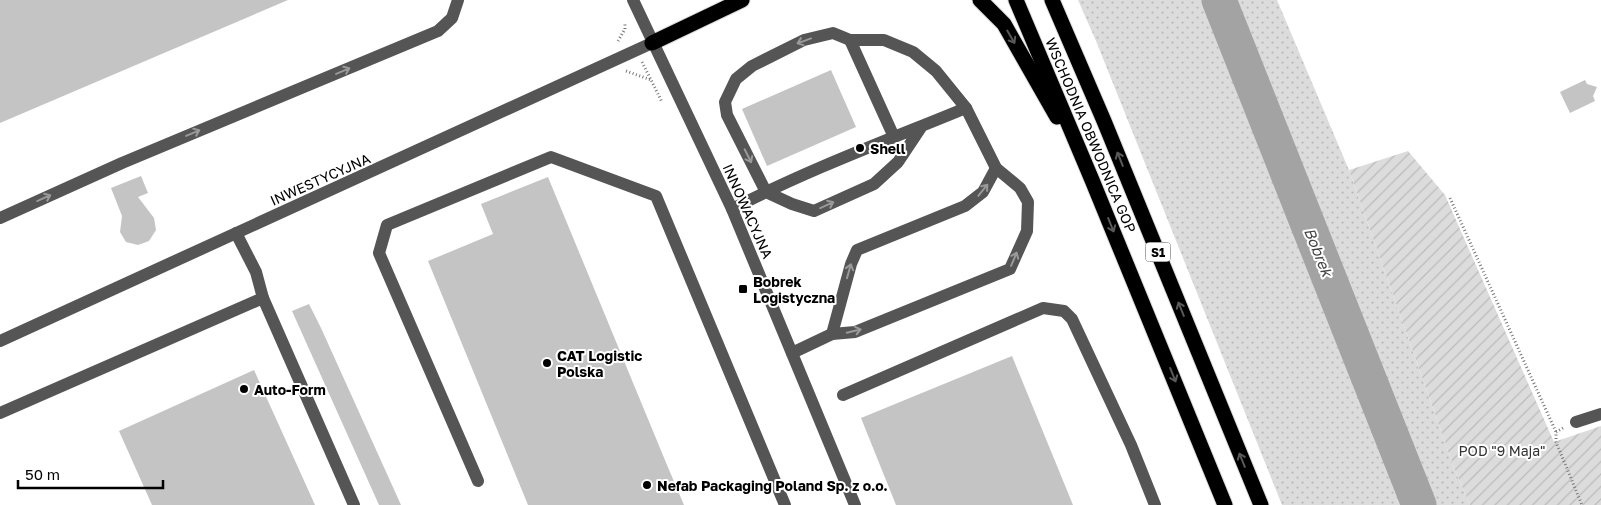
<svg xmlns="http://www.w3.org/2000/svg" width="1601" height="505" font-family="'Golos Text',sans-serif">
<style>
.grass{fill:url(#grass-dots)}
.garden{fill:url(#garden-furrows)}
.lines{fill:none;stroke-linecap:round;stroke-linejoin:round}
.river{stroke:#a3a3a3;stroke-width:35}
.building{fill:#c4c4c4}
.highway-casing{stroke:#dbdbdb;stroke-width:17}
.path{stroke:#777;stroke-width:3;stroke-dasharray:1 2.5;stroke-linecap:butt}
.minor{stroke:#555;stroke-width:12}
.highway{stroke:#000;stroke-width:15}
.oneway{stroke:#595959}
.oneway2{stroke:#999}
.poi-dot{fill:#000;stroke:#fff;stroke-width:2}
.labels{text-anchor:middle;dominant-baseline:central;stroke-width:4;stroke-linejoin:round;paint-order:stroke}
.shield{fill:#fff;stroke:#4c4c4c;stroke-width:1}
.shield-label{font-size:12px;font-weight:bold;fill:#000}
.street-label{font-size:14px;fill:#000;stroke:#fff}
.poi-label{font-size:14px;font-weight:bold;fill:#000;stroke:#fff;text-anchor:start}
.park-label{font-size:14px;fill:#333;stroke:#fff}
.water-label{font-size:15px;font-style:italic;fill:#444;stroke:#fff}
</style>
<defs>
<pattern id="grass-dots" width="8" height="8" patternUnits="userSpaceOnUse" patternTransform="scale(1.25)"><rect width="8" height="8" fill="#dcdcdc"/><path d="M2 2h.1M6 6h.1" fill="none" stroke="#bbb" stroke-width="1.8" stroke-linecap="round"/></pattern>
<pattern id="garden-furrows" width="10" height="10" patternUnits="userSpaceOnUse" patternTransform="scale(1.25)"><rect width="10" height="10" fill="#dcdcdc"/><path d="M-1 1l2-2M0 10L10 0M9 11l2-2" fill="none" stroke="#bbb"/></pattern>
</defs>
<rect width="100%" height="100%" fill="#fff"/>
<path class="grass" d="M 1078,0 L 1277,0 L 1349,170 L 1454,468 L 1470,505 L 1282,505 L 1096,41 Z"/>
<path class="garden" d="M 1408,151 L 1445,195 L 1554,442 L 1601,426 L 1601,505 L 1470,505 L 1454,468 L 1349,170 Z"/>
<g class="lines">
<path class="river" d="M 1219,0 L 1419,505"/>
</g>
<g class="building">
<path d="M 0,0 L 288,0 L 0,123 Z"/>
<path d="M 831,70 L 856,127 L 767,166 L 742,109 Z"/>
<path d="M 1585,80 L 1587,84 L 1597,87 L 1593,96 L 1595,101 L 1570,113 L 1560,92 Z"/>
<path d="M 141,176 L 148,193 L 138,197 L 154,218 L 156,230 L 149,241 L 138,245 L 126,242 L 120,232 L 122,216 L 111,188 Z"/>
<path d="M 548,177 L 667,465 L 684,505 L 528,505 L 428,261 L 493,234 L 481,204 Z"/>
<path d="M 309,304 L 321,328 L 401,505 L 379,505 L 292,311 Z"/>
<path d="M 1012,356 L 1073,505 L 896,505 L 861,418 Z"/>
<path d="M 254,370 L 315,505 L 152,505 L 119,431 Z"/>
</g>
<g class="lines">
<defs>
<g id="highway">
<path d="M 980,0 L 1004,24 L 1057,117"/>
<path d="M 1016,0 L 1092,180 L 1225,505"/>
<path d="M 1052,0 L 1104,121 L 1261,505"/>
<path d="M 652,43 L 742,0"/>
</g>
</defs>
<use href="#highway" class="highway-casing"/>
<g class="path">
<path d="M 618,41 L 625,29 L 625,22"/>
<path d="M 642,62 L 662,102"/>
<path d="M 626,71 L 651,80"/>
<path d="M 1450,198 L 1556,432"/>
<path d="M 1563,428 L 1556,432 L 1556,442 L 1582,505"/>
</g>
<g class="minor">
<path d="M 633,0 L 732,209 L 855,505"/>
<path d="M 850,40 L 894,137"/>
<path d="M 732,209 C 807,170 888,140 966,108 L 936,71 L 913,52 L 884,40 L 850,40 L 833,33 L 804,40 L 752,66 L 736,79 L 725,102 L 727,115 L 766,192 L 792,204 L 814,211 L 874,184 L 898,162 L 922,126"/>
<path d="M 0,218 L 122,163 L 438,31 L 452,18 L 458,0"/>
<path d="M 236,233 L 256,272 L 263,298 L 354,505"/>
<path d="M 832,334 L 851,264 L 857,250 L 965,206 L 983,192 L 996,168"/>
<path d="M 0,341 L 652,43"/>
<path d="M 792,353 L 832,334 L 855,332 L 1010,269 L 1027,231 L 1028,202 L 1020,188 L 996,168 L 966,108"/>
<path d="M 843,395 L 1043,308 L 1064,311 L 1072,319 L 1131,445 L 1155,505"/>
<path d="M 0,413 L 263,298"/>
<path d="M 1576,422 L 1601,414"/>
<path d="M 478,481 L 379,253 L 387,225 L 551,157 L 656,196 L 785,505"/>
</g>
<use href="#highway" class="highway"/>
</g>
<defs><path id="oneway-shaft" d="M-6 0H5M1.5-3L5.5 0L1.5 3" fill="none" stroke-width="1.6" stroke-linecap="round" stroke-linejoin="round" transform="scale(1.25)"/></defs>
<g class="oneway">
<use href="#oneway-shaft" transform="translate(1011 37) rotate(60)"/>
<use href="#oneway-shaft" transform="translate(1120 159) rotate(-112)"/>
<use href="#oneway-shaft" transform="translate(1111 225) rotate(68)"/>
<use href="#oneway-shaft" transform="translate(1181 309) rotate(-112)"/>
<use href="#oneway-shaft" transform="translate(1173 375) rotate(68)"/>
<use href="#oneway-shaft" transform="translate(1242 460) rotate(-112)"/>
</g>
<g class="oneway2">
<use href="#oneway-shaft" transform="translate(804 41) rotate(160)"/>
<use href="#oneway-shaft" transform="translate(343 71) rotate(-23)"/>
<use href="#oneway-shaft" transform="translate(193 133) rotate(-23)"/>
<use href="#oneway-shaft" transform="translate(748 156) rotate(63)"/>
<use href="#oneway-shaft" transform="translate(983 190) rotate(-51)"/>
<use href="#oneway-shaft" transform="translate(44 198) rotate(-24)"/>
<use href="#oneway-shaft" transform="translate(827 205) rotate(-24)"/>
<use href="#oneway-shaft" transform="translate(1014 259) rotate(-67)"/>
<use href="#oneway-shaft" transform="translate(849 271) rotate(-74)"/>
<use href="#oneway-shaft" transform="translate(854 331) rotate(-13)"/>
</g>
<g class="poi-dot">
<circle cx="860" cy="148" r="5"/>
<rect x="738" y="284" width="10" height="10" rx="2.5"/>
<circle cx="547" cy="363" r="5"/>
<circle cx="244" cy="389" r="5"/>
<circle cx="647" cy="485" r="5"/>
</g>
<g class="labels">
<rect class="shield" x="1145.5" y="242.5" width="25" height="19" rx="4"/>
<g class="shield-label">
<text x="1158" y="252">S1</text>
</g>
<g class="street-label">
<text transform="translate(1091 135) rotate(67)">WSCHODNIA OBWODNICA GOP</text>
<text transform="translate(320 179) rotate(-24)">INWESTYCYJNA</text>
<text transform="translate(748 211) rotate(66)">INNOWACYJNA</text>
</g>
<g class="poi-label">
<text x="870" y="148">Shell</text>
<text x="753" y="281">Bobrek<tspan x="753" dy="16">Logistyczna</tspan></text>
<text x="557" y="355">CAT Logistic<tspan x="557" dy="16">Polska</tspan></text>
<text x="254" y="389">Auto-Form</text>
<text x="657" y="485">Nefab Packaging Poland Sp. z o.o.</text>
</g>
<g class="park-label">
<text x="1502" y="450">POD "9 Maja"</text>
</g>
<g class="water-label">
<text transform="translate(1319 252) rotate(68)">Bobrek</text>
</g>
</g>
<path d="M18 480v8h145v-8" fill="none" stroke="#000000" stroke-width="2.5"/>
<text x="25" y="480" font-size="15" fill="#000000" stroke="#ffffff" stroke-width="4" paint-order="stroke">50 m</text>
</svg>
